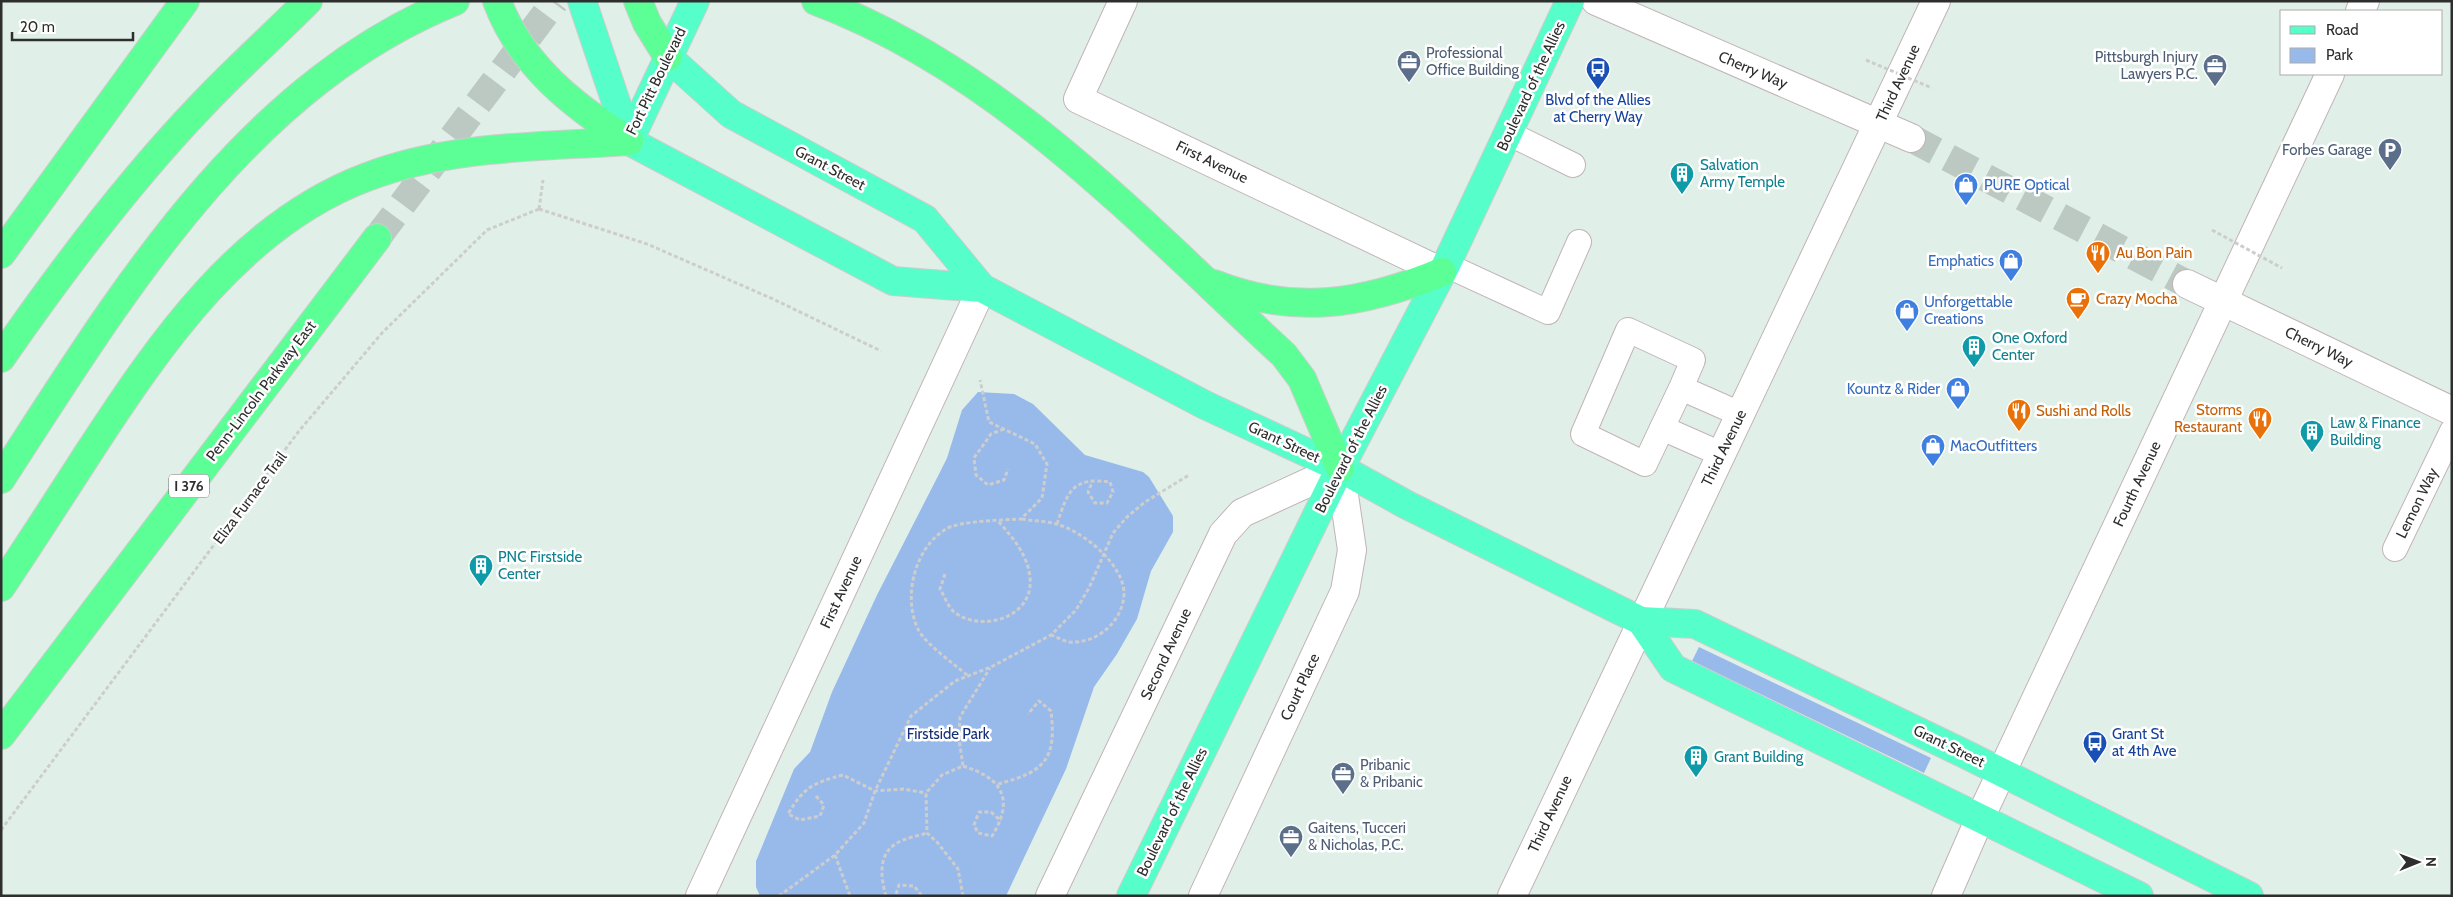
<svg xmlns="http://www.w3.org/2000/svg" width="2453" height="897" font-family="Cabin,sans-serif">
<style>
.green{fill:#98baeb}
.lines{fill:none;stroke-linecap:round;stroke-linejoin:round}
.minor-tunnel{stroke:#bcc9c3;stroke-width:28;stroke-dasharray:28 14;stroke-linecap:butt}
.motorway-tunnel{stroke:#bcc9c3;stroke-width:28;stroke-dasharray:28 14;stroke-linecap:butt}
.service-casing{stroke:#c2b3b7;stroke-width:26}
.minor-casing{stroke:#c2b3b7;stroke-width:30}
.tertiary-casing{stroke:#c2b3b7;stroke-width:30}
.secondary-casing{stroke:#c2b3b7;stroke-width:30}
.primary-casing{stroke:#cdcdcd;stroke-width:30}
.motorway-casing{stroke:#cdcdcd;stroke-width:30}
.path{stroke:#cdcdcd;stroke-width:3;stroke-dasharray:4 2.5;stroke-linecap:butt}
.service{stroke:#fff;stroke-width:24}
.minor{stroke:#fff;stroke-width:28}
.tertiary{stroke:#fff;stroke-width:28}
.secondary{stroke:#fff;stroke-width:28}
.primary{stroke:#56feca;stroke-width:28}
.motorway{stroke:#5cff96;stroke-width:28}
.path-bridge{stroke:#cdcdcd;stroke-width:3;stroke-dasharray:4 2.5;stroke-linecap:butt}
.labels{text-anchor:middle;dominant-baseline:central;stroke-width:5;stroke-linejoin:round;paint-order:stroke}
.shield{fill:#fff;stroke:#6d6d6d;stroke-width:1}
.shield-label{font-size:14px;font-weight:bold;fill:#2e2e2e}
.service-label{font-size:15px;fill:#4e5e75;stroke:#fff;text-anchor:start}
.street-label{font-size:15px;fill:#2e2e2e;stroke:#fff}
.transit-label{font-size:15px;fill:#164399;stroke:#fff}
.culture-label{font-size:15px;fill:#0d838f;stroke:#fff;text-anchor:start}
.shop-label{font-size:15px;fill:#366cbe;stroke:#fff;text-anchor:start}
.food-label{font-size:15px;fill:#c56008;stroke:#fff;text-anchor:start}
.park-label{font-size:15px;fill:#142f75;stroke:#fff}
</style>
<rect width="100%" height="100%" fill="#e0f0e8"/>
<g class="green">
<path d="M 978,392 L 1014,394 L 1033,404 L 1085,455 L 1143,472 L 1149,477 L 1173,516 L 1173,532 L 1151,571 L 1137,619 L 1117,654 L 1094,687 L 1066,769 L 1006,896 L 760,896 L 756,887 L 756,861 L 794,769 L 810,752 L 832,692 L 877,595 L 938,476 L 947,458 L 962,410 Z"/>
<path d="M 1699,647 L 1931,758 L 1924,773 L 1692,661 Z"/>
</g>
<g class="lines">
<path class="minor-tunnel" d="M 1911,138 L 2187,284"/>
<path class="motorway-tunnel" d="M 377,238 L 555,1"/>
<defs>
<g id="service">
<path d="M 1508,133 L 1573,165"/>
<path d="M 1446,265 L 1548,312 L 1579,242"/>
<path d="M 1681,388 L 1645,464 L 1583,434 L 1628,330 L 1693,360 L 1681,388 L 1740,414"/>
<path d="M 1662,428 L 1721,454"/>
<path d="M 2395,549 L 2452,431"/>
</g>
<g id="minor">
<path d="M 1123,1 L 1078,99 L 1442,272"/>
<path d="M 1596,1 L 1911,138"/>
<path d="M 2187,284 L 2452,411"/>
<path d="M 1512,896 L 1936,1"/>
<path d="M 1946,896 L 1980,818"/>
</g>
<g id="tertiary">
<path d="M 2360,11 L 2365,1"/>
<path d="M 1980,818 L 2330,74"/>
</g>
<g id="secondary">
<path d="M 700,896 L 982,288"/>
<path d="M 1050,896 L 1223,534 L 1242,513 L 1340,468 L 1352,550 L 1345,591 L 1203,896"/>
</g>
<g id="primary">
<path d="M 582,1 L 629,141"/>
<path d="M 668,57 L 731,114 L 925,219 L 982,288"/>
<path d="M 629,141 L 893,281 L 982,288 L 1205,405 L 1340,468 L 1407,505 L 1641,621 L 1695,624 L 1965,754 L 2249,896"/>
<path d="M 629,141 L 695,1"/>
<path d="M 1641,621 L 1673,668 L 2139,896"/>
<path d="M 1131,896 L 1340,468 L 1446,265 L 1570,1"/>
</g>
<g id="motorway">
<path d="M 497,1 C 521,65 573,106 629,141"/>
<path d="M 638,1 L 647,23 L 668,57"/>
<path d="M 816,1 C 1002,71 1141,223 1284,355 L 1302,379 L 1340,468"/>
<path d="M 1,254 L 185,1"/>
<path d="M 1214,284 C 1295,316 1364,304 1442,272"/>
<path d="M 1,358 C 62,270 128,182 202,105 C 236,69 273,36 308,1"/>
<path d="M 1,479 C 120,296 243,87 455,1"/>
<path d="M 1,587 C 31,542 60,497 89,452 C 160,343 241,224 367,177 C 450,145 541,147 629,141"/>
<path d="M 1,735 L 377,238"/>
</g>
</defs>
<use href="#service" class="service-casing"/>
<use href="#minor" class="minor-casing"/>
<use href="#tertiary" class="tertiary-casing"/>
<use href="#secondary" class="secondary-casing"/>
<use href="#primary" class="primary-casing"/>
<use href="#motorway" class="motorway-casing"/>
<g class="path">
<path d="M 539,209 L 647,244 L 773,299 L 881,351"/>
<path d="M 539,209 L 543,180"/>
<path d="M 1004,429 L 991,434 L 974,458 L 976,475 L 988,485 L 1004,480 L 1008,469"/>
<path d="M 1022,519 C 1033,521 1046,521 1056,524 C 1083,531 1125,565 1124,595 C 1122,623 1096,644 1069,642 C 1063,641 1057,637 1051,635"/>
<path d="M 1057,524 C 1068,491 1072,477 1110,482 L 1113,492 L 1107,503 L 1095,503 L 1088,492 L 1093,480"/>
<path d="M 945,574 L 940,589 C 944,595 948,607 954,612 C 981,633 1034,618 1030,578 C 1028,555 1013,538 998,521"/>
<path d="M 967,675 C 954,664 928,646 919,631 C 902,599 914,548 946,529 C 958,521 1005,520 1021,519 L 1042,498 L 1047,464 L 1035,444 L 989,422 L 980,380"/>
<path d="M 963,766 C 1002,778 1015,799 992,836 L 978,833 L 974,825 L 979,812 L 991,812 L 1001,821"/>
<path d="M 998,784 C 1044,772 1057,760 1051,711 L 1039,701 L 1028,714"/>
<path d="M 816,796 L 824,805 L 820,816 L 800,820 L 788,814 C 804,787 813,783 843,775 L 875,791 L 903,789 L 926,793"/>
<path d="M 1,830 L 299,431 L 382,333 L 487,230 L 539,209"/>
<path d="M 835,855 L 850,896"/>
<path d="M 896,894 L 899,885 L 914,886 L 922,896"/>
<path d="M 779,896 L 835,855 L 864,823 L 875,791 L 911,716 L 955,681 L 991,667 L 1051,635 L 1076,610 L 1089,588 L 1113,533 L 1127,517 L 1145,502 L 1189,475"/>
<path d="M 886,896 C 881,878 877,855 897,843 C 905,838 918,836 927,833"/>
<path d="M 963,896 L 958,869 L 937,842 L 927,833 L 926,793 L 942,775 L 963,766 L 959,739 L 960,717 L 990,668"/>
</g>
<use href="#service" class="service"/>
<use href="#minor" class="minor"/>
<use href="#tertiary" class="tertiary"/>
<use href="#secondary" class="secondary"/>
<use href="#primary" class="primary"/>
<use href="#motorway" class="motorway"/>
<g class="path-bridge">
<path d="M 1866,60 L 1932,88"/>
<path d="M 2212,230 L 2282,268"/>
</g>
</g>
<defs>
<symbol id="office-pin" viewBox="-11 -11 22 30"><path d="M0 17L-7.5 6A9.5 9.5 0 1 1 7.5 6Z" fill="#5c6f8a" stroke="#fff"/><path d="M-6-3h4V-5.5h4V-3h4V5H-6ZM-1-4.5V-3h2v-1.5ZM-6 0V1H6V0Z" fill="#fff"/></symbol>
<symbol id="bus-pin" viewBox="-11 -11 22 30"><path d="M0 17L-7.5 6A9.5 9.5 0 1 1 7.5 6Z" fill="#1a4fb4" stroke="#fff"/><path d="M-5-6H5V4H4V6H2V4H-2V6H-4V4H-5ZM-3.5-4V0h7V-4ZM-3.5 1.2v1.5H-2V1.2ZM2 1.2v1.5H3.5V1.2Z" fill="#fff"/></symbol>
<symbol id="parking-pin" viewBox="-11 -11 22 30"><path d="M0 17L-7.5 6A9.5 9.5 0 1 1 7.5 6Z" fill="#5c6f8a" stroke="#fff"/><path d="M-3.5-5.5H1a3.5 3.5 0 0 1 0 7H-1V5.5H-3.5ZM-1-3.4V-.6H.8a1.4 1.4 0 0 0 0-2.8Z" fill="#fff"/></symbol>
<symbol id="building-pin" viewBox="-11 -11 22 30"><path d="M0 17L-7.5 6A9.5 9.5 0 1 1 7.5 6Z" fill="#0f9aa8" stroke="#fff"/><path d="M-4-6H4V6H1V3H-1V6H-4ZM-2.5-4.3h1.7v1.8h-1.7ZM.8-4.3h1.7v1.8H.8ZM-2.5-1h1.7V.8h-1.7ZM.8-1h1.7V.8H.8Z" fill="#fff"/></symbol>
<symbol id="shop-pin" viewBox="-11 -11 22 30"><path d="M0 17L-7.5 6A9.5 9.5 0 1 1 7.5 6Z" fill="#3f7fe0" stroke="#fff"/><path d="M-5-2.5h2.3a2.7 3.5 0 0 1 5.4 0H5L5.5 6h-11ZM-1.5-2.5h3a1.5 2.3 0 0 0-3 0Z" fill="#fff"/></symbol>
<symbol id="restaurant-pin" viewBox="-11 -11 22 30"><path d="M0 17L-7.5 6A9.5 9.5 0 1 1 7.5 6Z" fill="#e8710a" stroke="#fff"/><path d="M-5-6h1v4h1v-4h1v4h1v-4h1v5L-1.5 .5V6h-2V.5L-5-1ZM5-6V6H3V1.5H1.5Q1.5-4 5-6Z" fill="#fff"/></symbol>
<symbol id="cafe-pin" viewBox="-11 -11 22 30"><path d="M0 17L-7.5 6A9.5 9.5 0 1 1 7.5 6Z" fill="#e8710a" stroke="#fff"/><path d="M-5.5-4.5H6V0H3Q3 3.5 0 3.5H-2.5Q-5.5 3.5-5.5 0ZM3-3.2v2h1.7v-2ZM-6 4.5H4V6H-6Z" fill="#fff"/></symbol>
</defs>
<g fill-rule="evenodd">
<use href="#office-pin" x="1395" y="48" width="28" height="38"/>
<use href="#office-pin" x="2201" y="52" width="28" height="38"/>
<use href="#bus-pin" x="1584" y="55" width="28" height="38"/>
<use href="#parking-pin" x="2376" y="136" width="28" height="38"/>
<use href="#building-pin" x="1668" y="160" width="28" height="38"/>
<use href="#shop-pin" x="1952" y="171" width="28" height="38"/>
<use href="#restaurant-pin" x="2084" y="239" width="28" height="38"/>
<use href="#shop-pin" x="1997" y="247" width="28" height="38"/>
<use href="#cafe-pin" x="2064" y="285" width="28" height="38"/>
<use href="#shop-pin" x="1893" y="297" width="28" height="38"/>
<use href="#building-pin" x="1960" y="333" width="28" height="38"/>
<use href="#shop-pin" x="1944" y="375" width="28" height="38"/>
<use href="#restaurant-pin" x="2005" y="397" width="28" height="38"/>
<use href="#restaurant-pin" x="2246" y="405" width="28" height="38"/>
<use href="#building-pin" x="2298" y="418" width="28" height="38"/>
<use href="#shop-pin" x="1919" y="432" width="28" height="38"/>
<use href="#building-pin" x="467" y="552" width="28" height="38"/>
<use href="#bus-pin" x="2081" y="729" width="28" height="38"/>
<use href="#building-pin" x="1682" y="743" width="28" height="38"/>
<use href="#office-pin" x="1329" y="760" width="28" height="38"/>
<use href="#office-pin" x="1277" y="823" width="28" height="38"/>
</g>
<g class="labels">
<rect class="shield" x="169" y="474.5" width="40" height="23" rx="4"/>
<g class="shield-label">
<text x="189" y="486">I 376</text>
</g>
<g class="service-label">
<text x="1426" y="53">Professional<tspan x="1426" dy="17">Office Building</tspan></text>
<text x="2198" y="57" text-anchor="end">Pittsburgh Injury<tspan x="2198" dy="17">Lawyers P.C.</tspan></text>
<text x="2372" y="150" text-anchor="end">Forbes Garage</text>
<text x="1360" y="765">Pribanic<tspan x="1360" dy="17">&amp; Pribanic</tspan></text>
<text x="1308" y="828">Gaitens, Tucceri<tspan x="1308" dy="17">&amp; Nicholas, P.C.</tspan></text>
</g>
<g class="street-label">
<text transform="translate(1753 70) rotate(23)">Cherry Way</text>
<text transform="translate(656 81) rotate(-64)">Fort Pitt Boulevard</text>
<text transform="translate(1898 83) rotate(-65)">Third Avenue</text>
<text transform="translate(1531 86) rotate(-65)">Boulevard of the Allies</text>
<text transform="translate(1212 162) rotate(26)">First Avenue</text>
<text transform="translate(830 168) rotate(28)">Grant Street</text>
<text transform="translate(2319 347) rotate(26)">Cherry Way</text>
<text transform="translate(261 391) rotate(-53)">Penn-Lincoln Parkway East</text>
<text transform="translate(1284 442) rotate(25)">Grant Street</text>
<text transform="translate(1724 448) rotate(-64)">Third Avenue</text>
<text transform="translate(1351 449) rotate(-63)">Boulevard of the Allies</text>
<text transform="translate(2137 484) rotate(-65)">Fourth Avenue</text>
<text transform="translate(250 498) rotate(-53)">Eliza Furnace Trail</text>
<text transform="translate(2417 503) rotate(-64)">Lemon Way</text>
<text transform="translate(841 592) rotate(-65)">First Avenue</text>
<text transform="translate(1166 654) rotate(-65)">Second Avenue</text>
<text transform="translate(1300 687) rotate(-65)">Court Place</text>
<text transform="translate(1949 746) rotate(26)">Grant Street</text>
<text transform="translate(1172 812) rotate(-64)">Boulevard of the Allies</text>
<text transform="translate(1550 814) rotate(-65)">Third Avenue</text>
</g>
<g class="transit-label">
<text x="1598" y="100">Blvd of the Allies<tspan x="1598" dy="17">at Cherry Way</tspan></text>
<text x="2112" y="734" text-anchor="start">Grant St<tspan x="2112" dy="17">at 4th Ave</tspan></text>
</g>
<g class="culture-label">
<text x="1700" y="165">Salvation<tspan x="1700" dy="17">Army Temple</tspan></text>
<text x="1992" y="338">One Oxford<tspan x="1992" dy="17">Center</tspan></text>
<text x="2330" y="423">Law &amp; Finance<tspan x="2330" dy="17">Building</tspan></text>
<text x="498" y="557">PNC Firstside<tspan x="498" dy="17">Center</tspan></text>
<text x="1714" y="757">Grant Building</text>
</g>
<g class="shop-label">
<text x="1984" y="185">PURE Optical</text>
<text x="1994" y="261" text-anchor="end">Emphatics</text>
<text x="1924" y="302">Unforgettable<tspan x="1924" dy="17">Creations</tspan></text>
<text x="1940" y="389" text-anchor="end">Kountz &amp; Rider</text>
<text x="1950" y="446">MacOutfitters</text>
</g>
<g class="food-label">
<text x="2116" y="253">Au Bon Pain</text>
<text x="2096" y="299">Crazy Mocha</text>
<text x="2242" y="410" text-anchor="end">Storms<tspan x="2242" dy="17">Restaurant</tspan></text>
<text x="2036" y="411">Sushi and Rolls</text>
</g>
<g class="park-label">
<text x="948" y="734">Firstside Park</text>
</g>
</g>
<rect width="2453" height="897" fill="none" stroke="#2e2e2e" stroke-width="5"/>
<rect x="2280" y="10" width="162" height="65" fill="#ffffff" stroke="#ababab"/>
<rect x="2290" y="26" width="25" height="8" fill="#56feca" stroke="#ababab"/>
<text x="2326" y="35" font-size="15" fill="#2e2e2e">Road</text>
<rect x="2290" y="48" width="25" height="15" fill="#98baeb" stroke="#ababab"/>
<text x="2326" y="60" font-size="15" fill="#2e2e2e">Park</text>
<g transform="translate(2418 862) rotate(89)" stroke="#ffffff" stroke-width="4" paint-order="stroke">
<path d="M0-4L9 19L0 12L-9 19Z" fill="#2e2e2e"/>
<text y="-8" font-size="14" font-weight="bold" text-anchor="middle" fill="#2e2e2e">N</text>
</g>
<path d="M12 32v8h121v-8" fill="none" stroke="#2e2e2e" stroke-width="2.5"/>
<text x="20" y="32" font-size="15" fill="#2e2e2e" stroke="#ffffff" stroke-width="4" paint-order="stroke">20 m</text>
</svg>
